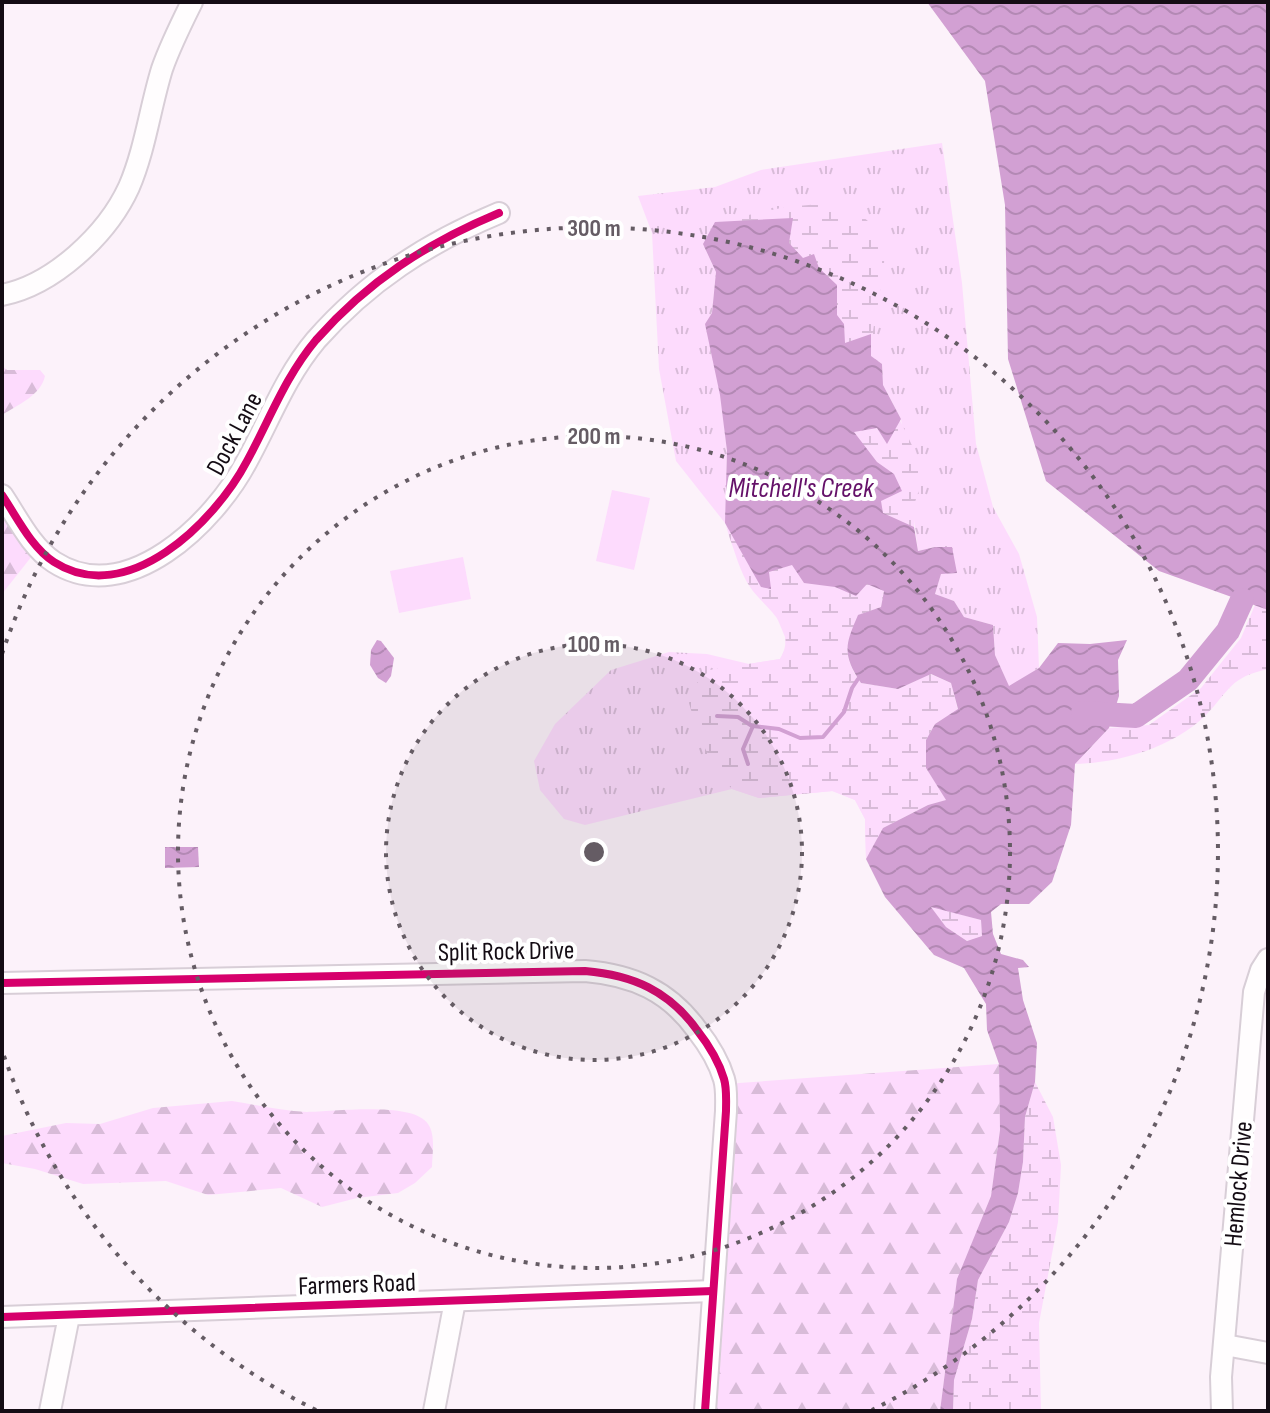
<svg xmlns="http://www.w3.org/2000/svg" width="1270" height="1413" font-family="'Sofia Sans Condensed',sans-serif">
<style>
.grass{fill:url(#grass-tufts)}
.forest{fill:url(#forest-firs)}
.wetland{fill:url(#wetland-marsh)}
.pitch{fill:#fddbfd}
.water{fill:url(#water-waves);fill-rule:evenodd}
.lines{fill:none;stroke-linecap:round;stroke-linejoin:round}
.stream{stroke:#d2a0d3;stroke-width:4}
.river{stroke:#d2a0d3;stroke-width:24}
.minor-casing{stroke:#d8ced7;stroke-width:24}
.minor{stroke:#fffdfe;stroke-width:20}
.cycleway-casing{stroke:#fff;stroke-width:13}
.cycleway{stroke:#d6006c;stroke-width:8}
.ring{fill:none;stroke:#655c64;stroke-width:4;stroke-dasharray:4 8}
.labels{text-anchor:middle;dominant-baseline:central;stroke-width:8;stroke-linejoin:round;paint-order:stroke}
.street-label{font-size:26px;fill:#140c14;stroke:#fff}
.water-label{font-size:28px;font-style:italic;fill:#651169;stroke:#fff}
.centre{fill:#655c64;stroke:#fff;stroke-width:4}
.ring-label{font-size:24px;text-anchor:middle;font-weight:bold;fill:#655c64;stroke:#fff;stroke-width:8;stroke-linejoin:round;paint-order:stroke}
</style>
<defs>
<pattern id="grass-tufts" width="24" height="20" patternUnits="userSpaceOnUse" patternTransform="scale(2)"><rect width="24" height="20" fill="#fddbfd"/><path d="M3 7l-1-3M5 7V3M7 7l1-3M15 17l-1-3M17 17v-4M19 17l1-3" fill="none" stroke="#d8bbd8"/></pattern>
<pattern id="forest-firs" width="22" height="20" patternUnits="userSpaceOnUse" patternTransform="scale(2)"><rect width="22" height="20" fill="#fddbfd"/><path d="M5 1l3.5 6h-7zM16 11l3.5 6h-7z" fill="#d8bbd8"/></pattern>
<pattern id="wetland-marsh" width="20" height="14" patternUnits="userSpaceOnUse" patternTransform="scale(2)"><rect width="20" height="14" fill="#fddbfd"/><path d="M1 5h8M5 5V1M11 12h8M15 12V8" fill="none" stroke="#d8bbd8"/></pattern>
<pattern id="water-waves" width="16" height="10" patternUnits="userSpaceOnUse" patternTransform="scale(2)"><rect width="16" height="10" fill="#d2a0d3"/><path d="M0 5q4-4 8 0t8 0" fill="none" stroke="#b389b4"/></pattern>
</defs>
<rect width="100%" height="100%" fill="#fcf2fa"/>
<path class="grass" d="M 942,143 L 962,283 L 976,444 L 993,507 L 1019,554 L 1037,617 L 1039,668 L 1009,687 L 995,655 L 993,625 L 964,617 L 954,601 L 935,594 L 941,573 L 956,573 L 935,547 L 918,551 L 901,419 L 883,385 L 882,364 L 703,244 L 716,272 L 712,313 L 727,451 L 725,524 L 771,589 L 883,828 L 866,859 L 865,819 L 855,800 L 833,791 L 759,798 L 732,789 L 585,825 L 564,819 L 540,790 L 534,761 L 555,724 L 611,670 L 669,652 L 707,654 L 749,664 L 780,659 L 786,648 L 785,637 L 775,613 L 751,587 L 725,523 L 676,461 L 659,369 L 652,233 L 638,196 L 715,187 L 761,170 Z"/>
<g class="forest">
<path d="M 2,366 L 7,370 L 40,370 L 45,376 C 41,395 18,405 2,415 Z"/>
<path d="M 2,485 L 43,542 L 2,594 Z"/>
<path d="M 999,1064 L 1000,1130 L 991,1196 L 957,1280 L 940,1411 L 711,1411 L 725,1084 Z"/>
<path d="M 232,1101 C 257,1105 282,1111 307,1112 C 333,1112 413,1101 428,1124 C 436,1135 432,1155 432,1167 L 415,1183 L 398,1193 L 357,1198 L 322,1207 L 281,1188 L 208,1195 L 166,1181 L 83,1184 L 35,1169 L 2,1163 L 2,1136 L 66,1123 L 100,1124 L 153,1108 Z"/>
</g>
<g class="wetland">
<path d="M 820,204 C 923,217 871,291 871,356 L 882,364 L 883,385 L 919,460 L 920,487 L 915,502 L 914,527 L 884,591 L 881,607 L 859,615 C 845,644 842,656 861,683 L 898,689 L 930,674 L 951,683 L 958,710 L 935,724 L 926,740 L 926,768 L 947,800 L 928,805 L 883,828 L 866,859 L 865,819 L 855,800 L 832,791 L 759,798 L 732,789 L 717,771 L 699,737 L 689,703 L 694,686 L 710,670 L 780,659 C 799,627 765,609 750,587 C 740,572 735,552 729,536 C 720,509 728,478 727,450 C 725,408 714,365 705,324 L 712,313 L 716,272 L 703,244 L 715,222 L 786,207 Z"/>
<path d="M 1255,605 L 1268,610 L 1268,669 C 1229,678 1231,689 1206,715 C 1174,747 1119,763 1075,764 L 1109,728 L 1149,725 L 1201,688 L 1241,638 Z"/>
<path d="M 930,906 L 981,920 L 982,936 L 967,941 L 946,927 Z"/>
<path d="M 1035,1082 L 1053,1117 L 1061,1165 L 1058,1222 L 1039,1323 L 1041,1411 L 953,1411 L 954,1380 L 972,1319 L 978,1280 L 1009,1222 L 1018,1193 L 1023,1162 L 1025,1117 Z"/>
</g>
<g class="pitch">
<path d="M 612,490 L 650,498 L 634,570 L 596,561 Z"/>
<path d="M 463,557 L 471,599 L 399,613 L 390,571 Z"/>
</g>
<g class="water">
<path d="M 927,2 L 1268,2 L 1268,610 L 1159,571 L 1046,481 L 1008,359 L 1005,205 L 985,81 Z"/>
<path d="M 793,218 L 789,243 L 803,258 L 814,254 L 819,268 L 837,285 L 837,315 L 844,324 L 845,343 L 871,334 L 871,356 L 882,364 L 883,385 L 901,419 L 887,444 L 877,428 L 854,432 L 877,462 L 894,474 L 902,491 L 881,501 L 883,513 L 914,527 L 918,551 L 935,547 L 952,547 L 957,573 L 941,574 L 935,594 L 954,601 L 964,617 L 993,625 L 995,655 L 1009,686 L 1039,668 L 1058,643 L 1090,644 L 1127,640 L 1118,660 L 1119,696 L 1109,728 L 1075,764 L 1071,825 L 1052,882 L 1029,904 L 1001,904 L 991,912 L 993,934 L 1001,954 L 1023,960 L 1029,967 L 1018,968 L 1023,1000 L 1037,1043 L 1035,1082 L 1025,1117 L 1023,1162 L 1018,1193 L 1009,1222 L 978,1280 L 972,1319 L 954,1380 L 953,1411 L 940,1411 L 957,1279 L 991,1196 L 1000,1130 L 999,1064 L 987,1030 L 986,1004 L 964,968 L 934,955 L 885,897 L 866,859 L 883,828 L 928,805 L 946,800 L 926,768 L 926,740 L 935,724 L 958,709 L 951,683 L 931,674 L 898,689 L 861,683 C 842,654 845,645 858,615 L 881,607 L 884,591 L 867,584 L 856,596 L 835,587 L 804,583 L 792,565 L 769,572 L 771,589 L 761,587 L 725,523 L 727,451 L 720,395 L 705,324 L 712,313 L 716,272 L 703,244 L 715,222 ZM 931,907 L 981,920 L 982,936 L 967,941 L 946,927 Z"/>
<path d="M 377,640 L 381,641 L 394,658 L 391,676 L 386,683 L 378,678 L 370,665 L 371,650 Z"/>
<path d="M 165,847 L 198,847 L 199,867 L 165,868 Z"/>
</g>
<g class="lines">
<g class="stream">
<path d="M 717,716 L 738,717 L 752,726"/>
<path d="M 748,764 L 743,749 L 753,726 L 779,729 L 800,738 L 823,737 L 844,712 L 852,688 L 858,679"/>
</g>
<path class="river" d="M 1083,713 L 1136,716 L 1188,680 L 1228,631 L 1242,600"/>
<defs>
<g id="minor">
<path d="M 2,295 C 53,285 107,235 129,187 C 145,150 150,108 162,69 C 170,46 181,24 192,2"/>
<path d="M 2,495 C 17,517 31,547 54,562 C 127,609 215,522 247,461 C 270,419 285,377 316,340 C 368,281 427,243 499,213"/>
<path d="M 2,983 L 585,971 C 633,975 669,991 697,1030 C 708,1044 719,1062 724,1079 C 727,1089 726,1101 726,1111 L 705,1411"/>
<path d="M 2,1317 L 713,1291"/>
<path d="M 1225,1345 L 1268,1353"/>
<path d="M 50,1411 L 69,1316"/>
<path d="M 434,1411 L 455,1301"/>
<path d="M 1222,1411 L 1221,1377 L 1254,992 L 1261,970 L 1268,959"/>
</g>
</defs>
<use href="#minor" class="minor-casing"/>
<use href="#minor" class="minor"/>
<defs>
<g id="cycleway">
<path d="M 2,495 C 17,517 31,547 54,562 C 127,609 215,522 247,461 C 270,419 285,377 316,340 C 368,281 427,243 499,213"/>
<path d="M 2,983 L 585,971 C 633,975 669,991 697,1030 C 708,1044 719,1062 724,1079 C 727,1089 726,1101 726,1111 L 705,1411"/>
<path d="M 2,1317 L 713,1291"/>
</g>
</defs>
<use href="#cycleway" class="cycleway-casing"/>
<use href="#cycleway" class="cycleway"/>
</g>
<circle cx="594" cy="852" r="208" fill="#655c64" fill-opacity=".12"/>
<g class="ring">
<circle cx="594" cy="852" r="208"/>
<circle cx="594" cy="852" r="416"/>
<path d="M316 1410A624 624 0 0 1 2 1050M2 654A624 624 0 1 1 872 1410"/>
</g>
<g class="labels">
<g class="street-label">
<text transform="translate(235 434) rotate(-62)">Dock Lane</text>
<text transform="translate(506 952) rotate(-1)">Split Rock Drive</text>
<text transform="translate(1239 1184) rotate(-85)">Hemlock Drive</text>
<text transform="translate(357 1285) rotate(-2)">Farmers Road</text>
</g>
<g class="water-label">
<text x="801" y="488">Mitchell's Creek</text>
</g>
</g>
<circle cx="594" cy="852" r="12" class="centre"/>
<g class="ring-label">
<text x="594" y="236">300 m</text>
<text x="594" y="444">200 m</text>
<text x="594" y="652">100 m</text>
</g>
<rect width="1270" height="1413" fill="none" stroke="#140c14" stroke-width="8"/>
</svg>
